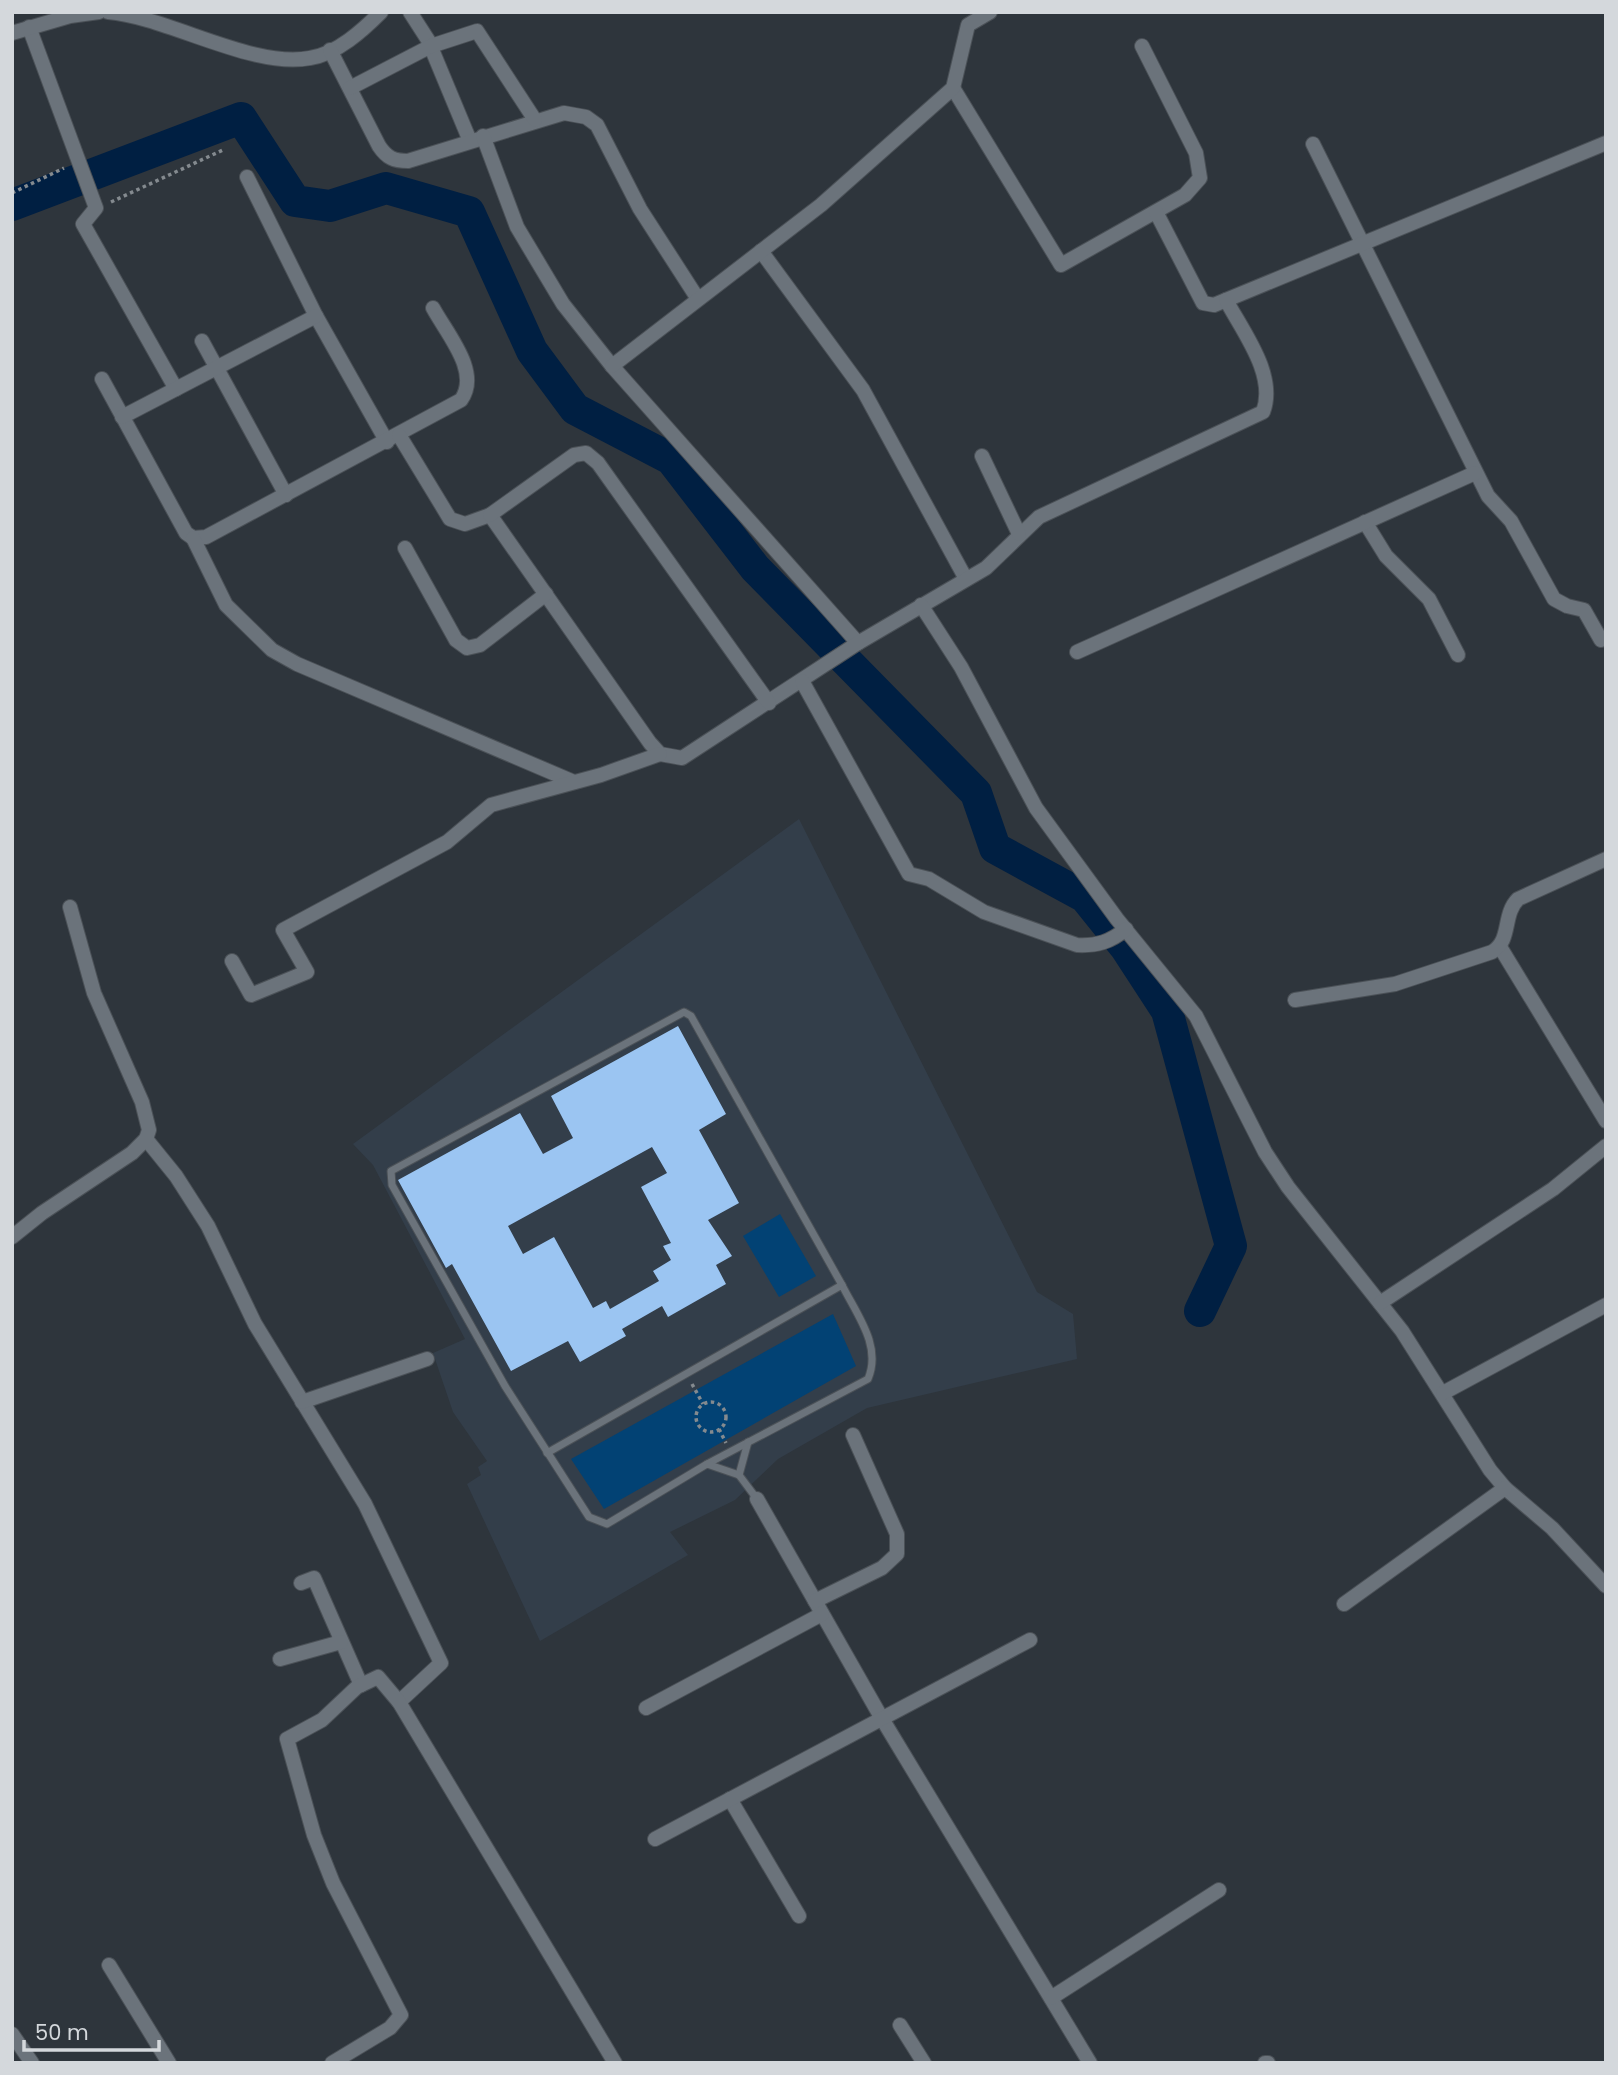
<svg xmlns="http://www.w3.org/2000/svg" width="1618" height="2075" font-family="Poppins,sans-serif">
<style>
.built{fill:#333e4a}
.green{fill:#024274}
.lines{fill:none;stroke-linecap:round;stroke-linejoin:round}
.river{stroke:#001f42;stroke-width:32}
.building{fill:#9bc5f2;fill-rule:evenodd}
.service-casing{stroke:#4b5157;stroke-width:9}
.minor-casing{stroke:#4b5157;stroke-width:16}
.path{stroke:#848a8f;stroke-width:3.5;stroke-dasharray:3.5 3.5;stroke-linecap:butt}
.service{stroke:#6b737b;stroke-width:7}
.minor{stroke:#6b737b;stroke-width:14}
</style>
<rect width="100%" height="100%" fill="#2e353c"/>
<path class="built" d="M 799,819 L 1037,1292 L 1073,1314 L 1077,1359 L 867,1408 L 778,1459 L 735,1500 L 670,1532 L 688,1555 L 540,1641 L 467,1484 L 481,1475 L 478,1467 L 487,1461 L 453,1412 L 433,1353 L 465,1339 L 373,1165 L 353,1144 Z"/>
<g class="green">
<path d="M 780,1214 L 816,1276 L 779,1297 L 743,1236 Z"/>
<path d="M 833,1314 L 856,1366 L 604,1509 L 571,1459 Z"/>
</g>
<g class="lines">
<path class="river" d="M 12,205 L 241,118 L 295,201 L 330,206 L 386,188 L 469,212 L 532,351 L 575,409 L 671,459 L 755,568 L 976,793 L 995,848 L 1085,897 L 1126,948 L 1167,1011 L 1231,1246 L 1200,1311"/>
</g>
<path class="building" d="M 678,1026 L 726,1114 L 699,1130 L 739,1203 L 708,1220 L 732,1256 L 716,1265 L 726,1284 L 668,1317 L 662,1306 L 622,1329 L 626,1336 L 580,1362 L 568,1341 L 511,1371 L 452,1264 L 446,1268 L 398,1180 L 520,1113 L 543,1154 L 573,1138 L 551,1096 ZM 652,1147 L 667,1173 L 641,1187 L 671,1243 L 663,1246 L 671,1260 L 653,1271 L 659,1281 L 610,1309 L 606,1301 L 593,1308 L 554,1237 L 523,1254 L 508,1226 Z"/>
<g class="lines">
<defs>
<g id="service">
<path d="M 547,1453 L 842,1285 C 857,1315 882,1346 868,1379 L 707,1464"/>
<path d="M 739,1475 L 748,1442"/>
<path d="M 757,1499 L 739,1475 L 707,1464 L 607,1524 L 589,1517 L 505,1386 L 392,1185 L 391,1171 L 684,1012 L 691,1016 L 842,1285"/>
</g>
<g id="minor">
<path d="M 108,12 C 168,17 252,69 310,58 C 337,54 363,30 381,12"/>
<path d="M 410,12 L 428,40 L 470,141"/>
<path d="M 29,27 L 96,208 L 83,224 L 176,389"/>
<path d="M 12,33 L 70,16 L 99,12"/>
<path d="M 330,50 L 379,146 C 387,158 394,161 408,161 L 564,113 L 586,117 L 597,125 L 640,209 L 698,299"/>
<path d="M 350,88 L 431,46 L 477,31 L 535,120"/>
<path d="M 953,88 L 1061,265 L 1185,195 L 1200,178 L 1196,153 L 1142,46"/>
<path d="M 483,136 L 517,227 L 563,304 L 612,366 L 858,643"/>
<path d="M 1313,144 L 1488,496 L 1511,521 L 1554,599 L 1567,606 L 1584,610 L 1601,640"/>
<path d="M 247,177 L 316,316 L 387,442"/>
<path d="M 1156,212 L 1203,303 L 1214,305 L 1226,300"/>
<path d="M 761,251 L 863,390 L 966,579"/>
<path d="M 202,341 L 286,495"/>
<path d="M 612,366 L 821,205 L 953,88 L 968,25 L 990,12"/>
<path d="M 102,379 L 186,533 L 193,538 L 206,537 L 461,400 C 481,372 447,334 433,308"/>
<path d="M 122,417 L 316,316"/>
<path d="M 399,435 L 450,519 L 465,524 L 490,515 L 650,743 L 660,754 L 682,758 L 858,643 L 986,568 L 1039,517 L 1263,412 C 1277,375 1243,332 1226,300 L 1606,143"/>
<path d="M 982,456 L 1019,534"/>
<path d="M 490,515 L 574,455 L 586,453 L 598,463 L 769,703"/>
<path d="M 1365,522 L 1386,556 L 1429,599 L 1458,655"/>
<path d="M 193,538 L 226,605 L 272,650 L 297,664 L 574,782"/>
<path d="M 405,548 L 456,640 L 467,648 L 480,645 L 546,594"/>
<path d="M 921,605 L 961,667 L 1036,808 L 1117,919 L 1196,1016 L 1265,1152 L 1288,1187 L 1402,1331 L 1490,1470 L 1505,1488 L 1552,1528 L 1606,1586"/>
<path d="M 1077,652 L 1475,473"/>
<path d="M 802,681 L 909,874 L 929,879 L 984,912 L 1077,945 C 1097,946 1110,942 1126,929"/>
<path d="M 1500,947 L 1606,1121"/>
<path d="M 232,961 L 251,995 L 307,972 L 283,930 L 447,842 L 491,805 L 601,775 L 660,754"/>
<path d="M 1295,1000 L 1395,984 L 1492,952 C 1512,940 1502,915 1518,899 L 1606,859"/>
<path d="M 146,1139 L 176,1176 L 208,1226 L 255,1324 L 365,1504 L 441,1663 L 399,1702"/>
<path d="M 12,1237 L 42,1213 L 132,1153 L 146,1139 L 149,1130 L 142,1102 L 94,993 L 70,907"/>
<path d="M 1380,1303 L 1553,1189 L 1606,1146"/>
<path d="M 1443,1393 L 1606,1305"/>
<path d="M 302,1402 L 427,1359"/>
<path d="M 757,1499 L 881,1717 L 1090,2063"/>
<path d="M 301,1583 L 314,1578 L 361,1685"/>
<path d="M 815,1601 L 882,1568 L 897,1554 L 897,1534 L 853,1435"/>
<path d="M 1344,1604 L 1505,1488"/>
<path d="M 280,1659 L 341,1642"/>
<path d="M 646,1708 L 822,1614"/>
<path d="M 730,1799 L 799,1916"/>
<path d="M 655,1839 L 1030,1640"/>
<path d="M 109,1965 L 169,2063"/>
<path d="M 1051,1998 L 1219,1890"/>
<path d="M 900,2025 L 924,2063"/>
<path d="M 12,2034 L 32,2063"/>
<path d="M 332,2063 L 390,2028 L 401,2015 L 333,1883 L 314,1835 L 287,1739 L 322,1720 L 357,1687 L 378,1677 L 399,1702 L 615,2063"/>
<path d="M 1265,2063 L 1268,2063"/>
</g>
</defs>
<use href="#service" class="service-casing"/>
<use href="#minor" class="minor-casing"/>
<g class="path">
<path d="M 12,193 L 64,168"/>
<path d="M 111,202 L 225,149"/>
<path d="M 692,1384 L 703,1404"/>
<circle cx="711" cy="1417" r="15"/>
<path d="M 719,1429 L 726,1443"/>
</g>
<use href="#service" class="service"/>
<use href="#minor" class="minor"/>
</g>
<rect width="1618" height="2075" fill="none" stroke="#d4d8dc" stroke-width="28"/>
<path d="M24 2040v10h135v-10" fill="none" stroke="#d4d8dc" stroke-width="3.5"/>
<text x="35" y="2040" font-size="21" fill="#d4d8dc" stroke="#2e353c" stroke-width="5" paint-order="stroke">50 m</text>
</svg>
